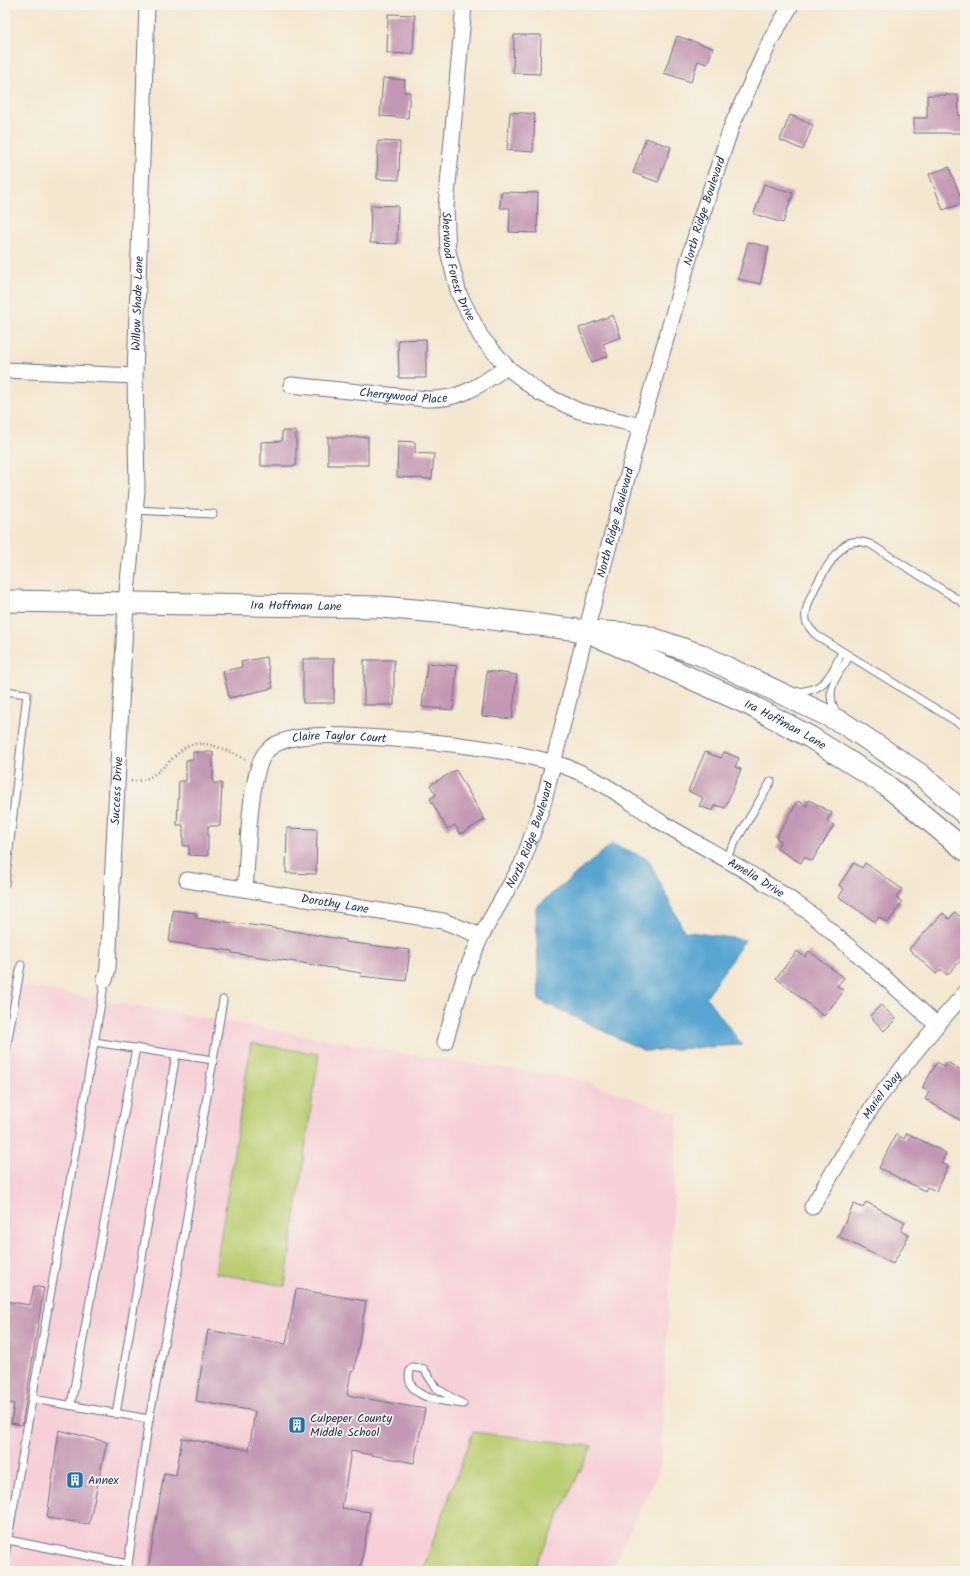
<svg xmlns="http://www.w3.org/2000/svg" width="970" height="1576" font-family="Kalam,sans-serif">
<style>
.built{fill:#f6cfd7}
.green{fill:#b9cd71;stroke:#6a7e68}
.water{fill:#58a5d1;stroke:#3a6a98}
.building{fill:#c398b4}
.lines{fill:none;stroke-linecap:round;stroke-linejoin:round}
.service-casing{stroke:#676f86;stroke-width:9}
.minor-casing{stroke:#676f86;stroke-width:17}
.secondary-casing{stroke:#676f86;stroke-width:23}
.path{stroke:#676f86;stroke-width:2.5;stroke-dasharray:1 3;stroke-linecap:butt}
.service{stroke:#fff;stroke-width:7}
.minor{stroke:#fff;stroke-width:15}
.secondary{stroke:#fff;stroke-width:21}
.labels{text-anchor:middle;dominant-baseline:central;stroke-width:3.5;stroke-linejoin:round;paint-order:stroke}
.street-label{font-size:12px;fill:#1b2f5e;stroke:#f7f3e8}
.poi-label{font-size:12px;fill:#1b2f5e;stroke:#f7f3e8;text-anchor:start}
</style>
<rect width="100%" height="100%" fill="#f7f3e8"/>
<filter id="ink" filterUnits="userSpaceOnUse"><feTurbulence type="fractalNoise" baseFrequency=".025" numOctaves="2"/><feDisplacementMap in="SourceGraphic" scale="8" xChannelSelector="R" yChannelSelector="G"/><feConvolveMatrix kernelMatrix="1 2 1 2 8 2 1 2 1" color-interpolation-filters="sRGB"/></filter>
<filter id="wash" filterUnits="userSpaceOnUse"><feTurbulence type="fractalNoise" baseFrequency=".012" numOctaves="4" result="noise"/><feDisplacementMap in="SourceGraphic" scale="16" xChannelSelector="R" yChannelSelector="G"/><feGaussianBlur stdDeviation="0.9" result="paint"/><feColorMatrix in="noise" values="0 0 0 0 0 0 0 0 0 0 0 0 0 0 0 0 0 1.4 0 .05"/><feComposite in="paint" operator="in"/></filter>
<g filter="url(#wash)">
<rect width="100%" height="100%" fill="#f4e7d0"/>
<path class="built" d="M 5,983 L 426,1057 L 581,1080 L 678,1114 L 660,1468 L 610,1571 L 5,1571 Z"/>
<g class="green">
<path d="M 251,1043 L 319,1054 L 285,1286 L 215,1273 Z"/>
<path d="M 473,1432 L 592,1446 L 533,1571 L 422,1571 Z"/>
</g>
<path class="water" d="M 612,844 L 648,859 L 684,931 L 745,940 L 706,997 L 742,1045 L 645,1051 L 539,1000 L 536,907 Z"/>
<g id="blocks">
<g class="building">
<path d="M 388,14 L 415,15 L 413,54 L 387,53 Z"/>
<path d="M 514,35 L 541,35 L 540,74 L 513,73 Z"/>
<path d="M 677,36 L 713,48 L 707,64 L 698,61 L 691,82 L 664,73 Z"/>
<path d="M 383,78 L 405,80 L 404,92 L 410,92 L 408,118 L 380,116 Z"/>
<path d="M 927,95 L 958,95 L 959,116 L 965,115 L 965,133 L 914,133 L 914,118 L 927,118 Z"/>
<path d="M 510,112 L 535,114 L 533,152 L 507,150 Z"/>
<path d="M 790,115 L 813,125 L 803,150 L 780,140 Z"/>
<path d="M 646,138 L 671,147 L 658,182 L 633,173 Z"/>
<path d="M 378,141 L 400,142 L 399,180 L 377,179 Z"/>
<path d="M 949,167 L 963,203 L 943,210 L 929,174 Z"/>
<path d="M 764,184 L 793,193 L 783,223 L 754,214 Z"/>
<path d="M 501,192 L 538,193 L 537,233 L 509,232 L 510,208 L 500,208 Z"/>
<path d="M 371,205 L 398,206 L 397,244 L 370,243 Z"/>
<path d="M 748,242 L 769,247 L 760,284 L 738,279 Z"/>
<path d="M 613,315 L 621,337 L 603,344 L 608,356 L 592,362 L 579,328 Z"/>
<path d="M 426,339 L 426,378 L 399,378 L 398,340 Z"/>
<path d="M 282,431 L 296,431 L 296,466 L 261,466 L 261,442 L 282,441 Z"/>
<rect x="328" y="437" width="40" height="28"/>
<path d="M 398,441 L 415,442 L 415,453 L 434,454 L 432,479 L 397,477 Z"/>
<path d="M 266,657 L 273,688 L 229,698 L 223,671 L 242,667 L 241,662 Z"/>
<rect x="303" y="659" width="31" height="44"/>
<rect x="364" y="660" width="30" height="45"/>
<path d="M 427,663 L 457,666 L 453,710 L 422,707 Z"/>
<path d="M 487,671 L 517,675 L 512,719 L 482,716 Z"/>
<path d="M 193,752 L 213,752 L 213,783 L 222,783 L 220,826 L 208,826 L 208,856 L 189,855 L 189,846 L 183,846 L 183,825 L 177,825 L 179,781 L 186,781 L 186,760 L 193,760 Z"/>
<path d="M 705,752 L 721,758 L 724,752 L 739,758 L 735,767 L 741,769 L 725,808 L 715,805 L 713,811 L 699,806 L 703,798 L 688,791 Z"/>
<path d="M 456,770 L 485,820 L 460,834 L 455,825 L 447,829 L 430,799 L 436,795 L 430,785 Z"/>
<path d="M 809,800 L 832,813 L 827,821 L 834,825 L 812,861 L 804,857 L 801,863 L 776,848 L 781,841 L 776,838 L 798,801 L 806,806 Z"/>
<path d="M 287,828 L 317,829 L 316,874 L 286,873 Z"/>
<path d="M 854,863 L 862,868 L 865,863 L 902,889 L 896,898 L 902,902 L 888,923 L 879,917 L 875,922 L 839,897 L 844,889 L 839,885 Z"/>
<path d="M 173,910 L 196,913 L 196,918 L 281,929 L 345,940 L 345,942 L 410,950 L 406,981 L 360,976 L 361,973 L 296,962 L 232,953 L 232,951 L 169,942 Z"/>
<path d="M 955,912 L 965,921 L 965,956 L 947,975 L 941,969 L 936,974 L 909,949 L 943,913 L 949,919 Z"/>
<path d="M 797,951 L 805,957 L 809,951 L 844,978 L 837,986 L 844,991 L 824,1016 L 776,978 Z"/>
<path d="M 881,1005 L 896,1019 L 884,1031 L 870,1016 Z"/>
<path d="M 937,1062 L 945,1067 L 947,1062 L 965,1072 L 965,1123 L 925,1099 L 929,1092 L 922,1088 Z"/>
<path d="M 907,1133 L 946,1153 L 941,1163 L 948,1166 L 936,1191 L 927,1187 L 925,1191 L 879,1168 L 896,1134 L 904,1139 Z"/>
<path d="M 866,1202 L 905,1222 L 901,1231 L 909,1235 L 893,1264 L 838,1236 L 854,1204 L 863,1208 Z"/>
<path d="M 34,1286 L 44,1288 L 22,1425 L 11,1423 L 14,1404 L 5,1402 L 5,1301 L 30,1305 Z"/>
<path d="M 296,1289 L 366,1301 L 354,1372 L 351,1371 L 347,1395 L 425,1409 L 414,1463 L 351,1451 L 342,1508 L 370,1512 L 360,1571 L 148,1571 L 164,1473 L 176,1475 L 182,1438 L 249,1450 L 255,1411 L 196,1401 L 208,1330 L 286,1344 Z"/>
<path d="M 59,1430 L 107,1442 L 89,1524 L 47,1518 Z"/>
</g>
</g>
</g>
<g filter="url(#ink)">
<use href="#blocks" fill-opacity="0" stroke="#676f86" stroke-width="1"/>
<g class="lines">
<defs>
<g id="service">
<path d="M 134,510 L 213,514"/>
<path d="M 965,604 L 870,544 C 863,542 856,540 849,543 C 834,549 802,604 806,620 C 807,626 812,631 816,635 L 965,727"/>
<path d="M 5,691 L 27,694 L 5,884"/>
<path d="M 792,692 C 824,692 829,679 842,652"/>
<path d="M 837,714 C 823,691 836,677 849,657"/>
<path d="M 726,858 L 771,781"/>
<path d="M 94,1042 L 213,1060"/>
<path d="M 5,1056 L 21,965"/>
<path d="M 413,1367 L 424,1369 L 436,1388 L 463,1404 C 443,1401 403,1399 410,1370 Z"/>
<path d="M 33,1399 L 149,1419"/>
<path d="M 71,1405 L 136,1048"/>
<path d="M 116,1414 L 176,1054"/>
<path d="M 8,1540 L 128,1564"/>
<path d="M 5,1555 L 105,980"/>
<path d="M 127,1571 L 149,1419 L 175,1289 L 223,1000"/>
</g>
<g id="minor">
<path id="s1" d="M 464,5 L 446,207 L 448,251 L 459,294 L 481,337 L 507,367 L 540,393 L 579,411 L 641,426"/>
<path d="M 5,370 L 135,376"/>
<path id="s2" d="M 291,385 L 427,399 C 462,400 479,385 507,367"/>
<path id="s3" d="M 187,880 L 443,921 L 481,936"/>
<path id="s4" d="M 245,889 C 248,860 248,773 266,752 C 284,730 341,736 366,737 C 429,741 494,746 554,763 C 597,775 624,799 661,822 C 707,850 756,874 800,906 C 812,914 824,925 835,935 C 870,964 903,994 937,1025"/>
<path id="s5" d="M 105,980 L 108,968 L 126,602 L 137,491 L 135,376 L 147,5"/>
<path id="s6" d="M 445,1042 L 465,974 L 481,936 L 522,864 L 543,804 L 586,631 L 641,426 L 699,224 L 732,125 L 771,39 L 791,5"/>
<path id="s7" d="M 812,1207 L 875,1102 L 937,1025 L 965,993"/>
</g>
<g id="secondary">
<path id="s8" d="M 5,601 L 381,607 L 437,612 L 586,631 L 639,634 L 701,655 L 843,723 L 921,775 L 965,814"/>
<path id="s9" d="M 597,636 L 750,705 L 810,737 L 886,785 L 965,850"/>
</g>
</defs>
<use href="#service" class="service-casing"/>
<use href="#minor" class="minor-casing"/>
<use href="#secondary" class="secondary-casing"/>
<path class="path" d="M 131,781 C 159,784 175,747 194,744 C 212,742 230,752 247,760"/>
<use href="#service" class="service"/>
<use href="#minor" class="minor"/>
<use href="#secondary" class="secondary"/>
</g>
</g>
<defs>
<symbol id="building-square" viewBox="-11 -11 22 22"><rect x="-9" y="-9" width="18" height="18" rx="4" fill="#1f6fb2" stroke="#f7f3e8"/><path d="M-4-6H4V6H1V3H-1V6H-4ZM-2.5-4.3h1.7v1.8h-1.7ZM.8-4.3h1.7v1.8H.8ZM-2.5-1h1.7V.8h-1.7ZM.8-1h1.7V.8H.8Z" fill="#fff"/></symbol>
</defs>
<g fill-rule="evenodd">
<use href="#building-square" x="287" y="1415" width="20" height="20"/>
<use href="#building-square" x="65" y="1470" width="20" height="20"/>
</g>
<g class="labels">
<g class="street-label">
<text stroke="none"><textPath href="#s6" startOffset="873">North Ridge Boulevard</textPath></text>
<text stroke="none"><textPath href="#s1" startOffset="264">Sherwood Forest Drive</textPath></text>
<text stroke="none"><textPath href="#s5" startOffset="678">Willow Shade Lane</textPath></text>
<text stroke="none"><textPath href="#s2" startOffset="113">Cherrywood Place</textPath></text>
<text stroke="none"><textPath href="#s6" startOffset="549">North Ridge Boulevard</textPath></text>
<text stroke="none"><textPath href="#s8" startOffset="291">Ira Hoffman Lane</textPath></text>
<text stroke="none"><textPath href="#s9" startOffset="208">Ira Hoffman Lane</textPath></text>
<text stroke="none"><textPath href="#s4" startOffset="217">Claire Taylor Court</textPath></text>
<text stroke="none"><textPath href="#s5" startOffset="190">Success Drive</textPath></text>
<text stroke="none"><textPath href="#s6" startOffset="225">North Ridge Boulevard</textPath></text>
<text stroke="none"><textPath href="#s4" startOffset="667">Amelia Drive</textPath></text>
<text stroke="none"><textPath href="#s3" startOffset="150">Dorothy Lane</textPath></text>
<text stroke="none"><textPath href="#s7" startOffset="132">Mariel Way</textPath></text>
</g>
<g class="poi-label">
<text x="310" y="1418">Culpeper County<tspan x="310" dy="14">Middle School</tspan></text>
<text x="88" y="1480">Annex</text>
</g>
</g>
<rect width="970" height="1576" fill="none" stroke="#f7f3e8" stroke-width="20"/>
</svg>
